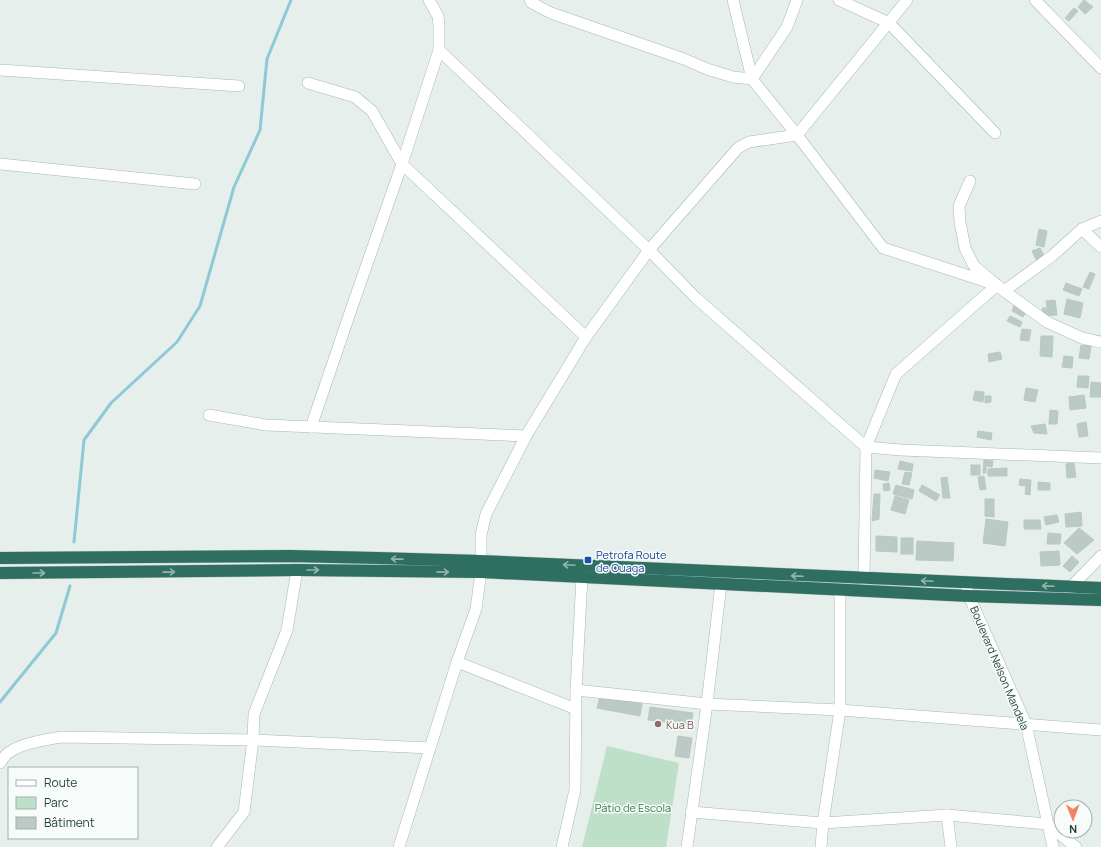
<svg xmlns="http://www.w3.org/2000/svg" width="1101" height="847" font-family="Manrope,sans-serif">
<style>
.green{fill:#bfe0c8}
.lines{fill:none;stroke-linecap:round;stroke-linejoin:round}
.stream{stroke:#8ec9d4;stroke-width:3}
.building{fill:#bbcac4;stroke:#b8c9c2}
.minor-casing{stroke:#a8b8b2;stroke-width:12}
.highway-casing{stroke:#c2cac8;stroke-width:13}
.minor{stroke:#fff;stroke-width:11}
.highway{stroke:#2f6f62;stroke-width:12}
.oneway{stroke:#93b5ae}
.transit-dot{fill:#1a4fb4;stroke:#f7fbf9;stroke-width:1.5}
.education-dot{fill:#8d6e63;stroke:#f7fbf9;stroke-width:1.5}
.labels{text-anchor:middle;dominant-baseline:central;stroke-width:3;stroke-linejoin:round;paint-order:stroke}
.transit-label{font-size:11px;fill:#164399;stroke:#f7fbf9;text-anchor:start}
.street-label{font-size:11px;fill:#24423a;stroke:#f7fbf9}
.education-label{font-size:11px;fill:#785e54;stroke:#f7fbf9;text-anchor:start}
.park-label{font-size:11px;fill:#2d7a4b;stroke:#f7fbf9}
</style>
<rect width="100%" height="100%" fill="#e6efeb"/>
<path class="green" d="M 607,746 L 679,763 L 666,847 L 582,847 Z"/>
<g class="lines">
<g class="stream">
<path d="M 74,542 L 84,440 L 111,403 L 177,342 L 200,306 L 234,187 L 260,130 L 267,59 L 291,0"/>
<path d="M 0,702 L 56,633 L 70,586"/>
</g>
</g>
<g class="building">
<path d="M 1084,0 L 1093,7 L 1085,14 L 1078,7 Z"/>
<path d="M 1074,8 L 1078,11 L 1069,21 L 1065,18 Z"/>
<path d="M 1039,229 L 1047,231 L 1044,247 L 1036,245 Z"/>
<path d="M 1040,248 L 1046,260 L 1038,264 L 1032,251 Z"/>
<path d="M 1090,272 L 1095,274 L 1089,289 L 1083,287 Z"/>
<path d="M 1066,283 L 1082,289 L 1079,296 L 1063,290 Z"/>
<path d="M 1067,299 L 1083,303 L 1080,318 L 1064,314 Z"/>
<path d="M 1055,300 L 1057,315 L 1043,316 L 1042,308 L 1047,308 L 1046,301 Z"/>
<path d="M 1014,306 L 1026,312 L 1023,317 L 1012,311 Z"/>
<path d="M 1010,316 L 1022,322 L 1020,327 L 1007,321 Z"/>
<path d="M 1022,329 L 1031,330 L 1029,341 L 1020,340 Z"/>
<path d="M 1041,336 L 1053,336 L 1052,357 L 1040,356 Z"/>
<path d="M 1081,345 L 1091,346 L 1089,359 L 1079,358 Z"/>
<path d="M 1000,352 L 1002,359 L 989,362 L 988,354 Z"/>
<path d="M 1064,356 L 1073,357 L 1072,368 L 1062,367 Z"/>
<path d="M 1078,376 L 1089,376 L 1088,388 L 1077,387 Z"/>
<path d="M 1091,382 L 1101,383 L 1101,397 L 1090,397 Z"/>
<path d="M 1026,388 L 1038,390 L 1035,402 L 1024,400 Z"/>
<path d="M 975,391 L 984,392 L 983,402 L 973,400 Z"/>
<path d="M 1084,395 L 1086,408 L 1070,410 L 1069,397 Z"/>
<path d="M 985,396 L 991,396 L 991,402 L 985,403 Z"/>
<path d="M 1050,410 L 1058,411 L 1057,424 L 1049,424 Z"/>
<path d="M 1086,422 L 1088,436 L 1079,437 L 1077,424 Z"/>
<path d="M 1045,424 L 1047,434 L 1034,433 L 1031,426 Z"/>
<path d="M 978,431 L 992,433 L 991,440 L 977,437 Z"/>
<path d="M 984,460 L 993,461 L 992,467 L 986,466 L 986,473 L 983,473 Z"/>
<path d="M 900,461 L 913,464 L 912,471 L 898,469 Z"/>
<path d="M 1074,463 L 1076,477 L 1067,478 L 1066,464 Z"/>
<rect x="971" y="465" width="9" height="10"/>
<path d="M 1007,468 L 1007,476 L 988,476 L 988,469 Z"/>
<path d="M 875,470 L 890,472 L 888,481 L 874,478 Z"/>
<path d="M 905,472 L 912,473 L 909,485 L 902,484 Z"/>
<path d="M 984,476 L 986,489 L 980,490 L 978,477 Z"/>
<path d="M 947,477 L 950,498 L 943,498 L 941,478 Z"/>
<path d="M 1020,479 L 1031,480 L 1030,495 L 1025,494 L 1026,486 L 1019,485 Z"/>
<path d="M 1038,482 L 1050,483 L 1050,490 L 1038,490 Z"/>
<path d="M 889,483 L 890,490 L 884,491 L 883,484 Z"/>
<path d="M 896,485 L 914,490 L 912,499 L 893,494 Z"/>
<path d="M 922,485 L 940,495 L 936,501 L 919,491 Z"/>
<path d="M 874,494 L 880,494 L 879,519 L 872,521 Z"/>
<path d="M 895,496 L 909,500 L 905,514 L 891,510 Z"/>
<path d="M 985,499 L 994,499 L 994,517 L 985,516 Z"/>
<path d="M 1081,512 L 1082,526 L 1066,527 L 1065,514 Z"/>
<path d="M 1057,515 L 1059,522 L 1046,525 L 1044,517 Z"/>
<path d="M 986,519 L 1008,522 L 1005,546 L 983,543 Z"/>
<path d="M 1024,520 L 1040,520 L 1041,529 L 1024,529 Z"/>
<path d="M 1079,528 L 1094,540 L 1077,554 L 1064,543 Z"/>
<path d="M 1048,533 L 1061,534 L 1060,544 L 1047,544 Z"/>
<path d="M 876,536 L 897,537 L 897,552 L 876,551 Z"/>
<rect x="901" y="538" width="12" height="16"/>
<path d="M 917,541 L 954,543 L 953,561 L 916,560 Z"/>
<path d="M 1059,551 L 1060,565 L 1041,566 L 1040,552 Z"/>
<path d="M 1072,556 L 1079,562 L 1070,572 L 1063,566 Z"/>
<path d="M 600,696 L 642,704 L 640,716 L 597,708 Z"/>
<path d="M 650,707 L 693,713 L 691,725 L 648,720 Z"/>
<path d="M 678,736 L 692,738 L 689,758 L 675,756 Z"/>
</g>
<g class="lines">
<defs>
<g id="minor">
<path d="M 429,0 L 438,16 L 439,26 L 439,50 L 402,164 L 586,337"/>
<path d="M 530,0 L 532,3 L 551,13 L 684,59 L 707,69 L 733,77 L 752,79 L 787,27 L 797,0"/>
<path d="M 733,0 L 752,79 L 797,135 L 883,248 L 997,285"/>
<path d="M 839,0 L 889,23 L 995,133"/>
<path d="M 1035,0 L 1101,68"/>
<path d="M 439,50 L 649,250 L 696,298 L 866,447 L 901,450 L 1101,458"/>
<path d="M 0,70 L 239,86"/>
<path d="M 308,83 L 355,97 L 372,111 L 402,164 L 353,304 L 311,427"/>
<path d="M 0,164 L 195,184"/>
<path d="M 970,181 L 959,206 L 960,222 L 965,248 L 974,266 L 1004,291 L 1047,322 L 1082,338 L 1101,342"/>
<path d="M 1082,229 L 1101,247"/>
<path d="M 1004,291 L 1052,256 L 1082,229 L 1101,221"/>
<path d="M 209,415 L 266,425 L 526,436"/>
<path d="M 481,561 L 481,535 L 486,514 L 526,436 L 586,337 L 649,250 L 738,148 L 749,142 L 797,135 L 907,0"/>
<path d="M 864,579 L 866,447 L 896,374 L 997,285"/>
<path d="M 967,589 L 969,596 L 1026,724 L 1053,847"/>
<path d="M 1070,593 L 1071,587 L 1101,556"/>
<path d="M 457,662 L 576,709"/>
<path d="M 576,690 L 707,704 L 840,710 L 1101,730"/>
<path d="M 0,763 C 2,760 5,755 8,753 C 22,743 45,740 61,737 L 253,740 L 430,748"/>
<path d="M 691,812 L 823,823 L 947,815 L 1047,824 L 1076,847"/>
<path d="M 947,815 L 951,847"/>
<path d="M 217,847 L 244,812 L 253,740 L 254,714 L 287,630 L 297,570"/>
<path d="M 399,847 L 457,662 L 476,609 L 481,572"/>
<path d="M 562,847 L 575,790 L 576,690 L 582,577"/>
<path d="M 687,847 L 707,704 L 721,584"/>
<path d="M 821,847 L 823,823 L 840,710 L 840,589"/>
</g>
<g id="highway">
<path d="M 0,558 L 290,556 L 377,558 L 481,561 L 1101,588"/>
<path d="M 0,573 L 297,570 L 481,572 L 969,596 L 1101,600"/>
</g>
</defs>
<use href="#minor" class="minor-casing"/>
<use href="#highway" class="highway-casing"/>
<use href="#minor" class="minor"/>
<use href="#highway" class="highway"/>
</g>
<defs><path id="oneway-shaft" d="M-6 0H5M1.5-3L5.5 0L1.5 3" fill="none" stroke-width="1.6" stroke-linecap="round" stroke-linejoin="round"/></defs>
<g class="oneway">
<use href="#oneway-shaft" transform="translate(397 559) rotate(-179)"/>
<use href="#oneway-shaft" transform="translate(569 565) rotate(-177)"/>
<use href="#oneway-shaft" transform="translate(313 570)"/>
<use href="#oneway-shaft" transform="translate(169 572) rotate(-1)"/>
<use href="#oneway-shaft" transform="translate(443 572) rotate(1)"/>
<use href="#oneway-shaft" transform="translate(39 573)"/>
<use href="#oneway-shaft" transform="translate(797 576) rotate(-178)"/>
<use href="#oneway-shaft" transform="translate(927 581) rotate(-177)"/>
<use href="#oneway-shaft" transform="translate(1048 586) rotate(-178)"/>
</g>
<rect class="transit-dot" x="584" y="556" width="8" height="8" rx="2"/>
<circle class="education-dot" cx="658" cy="724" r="4"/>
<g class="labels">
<g class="transit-label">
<text x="596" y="554">Petrofa Route<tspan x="596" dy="13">de Ouaga</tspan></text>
</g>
<g class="street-label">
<text transform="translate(1000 668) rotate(67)">Boulevard Nelson Mandela</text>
</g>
<g class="education-label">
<text x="666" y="724">Kua B</text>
</g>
<g class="park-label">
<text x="633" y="807">Pátio de Escola</text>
</g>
</g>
<rect x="8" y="767" width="130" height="72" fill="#f7fbf9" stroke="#a3b1ad"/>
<rect x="16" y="780" width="20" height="6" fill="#ffffff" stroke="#a3b1ad"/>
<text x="44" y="787" font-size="12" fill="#24423a">Route</text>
<rect x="16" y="797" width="20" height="12" fill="#bfe0c8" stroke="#a3b1ad"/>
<text x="44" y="807" font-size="12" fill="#24423a">Parc</text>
<rect x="16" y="817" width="20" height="12" fill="#bbcac4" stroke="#a3b1ad"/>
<text x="44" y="827" font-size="12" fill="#24423a">Bâtiment</text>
<g transform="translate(1073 819) rotate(179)"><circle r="19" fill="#f7fbf9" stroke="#a3b1ad"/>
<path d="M0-3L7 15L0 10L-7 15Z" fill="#f4845f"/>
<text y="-6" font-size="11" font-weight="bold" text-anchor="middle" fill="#24423a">N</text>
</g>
</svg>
